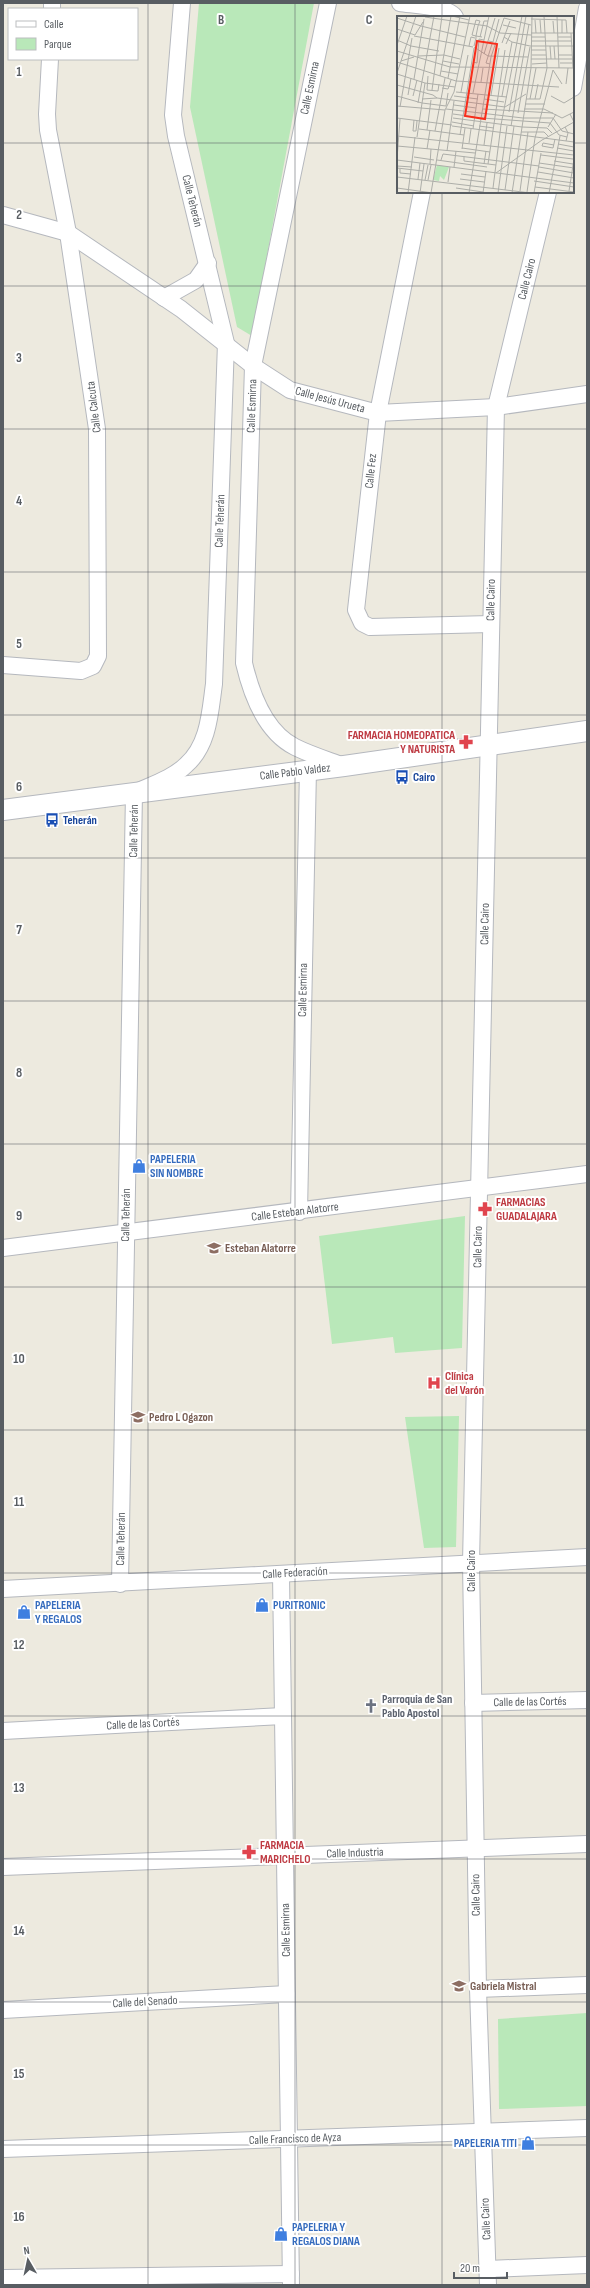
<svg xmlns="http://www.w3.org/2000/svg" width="590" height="2288" font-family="'Sofia Sans Condensed',sans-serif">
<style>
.green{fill:#b9e8b9}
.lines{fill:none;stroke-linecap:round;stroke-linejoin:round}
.minor-casing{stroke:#b5b8be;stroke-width:18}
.tertiary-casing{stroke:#b5b8be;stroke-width:22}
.minor{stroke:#fff;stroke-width:16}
.tertiary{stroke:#fff;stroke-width:20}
.grid{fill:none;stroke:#585d62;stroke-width:1;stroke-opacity:0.55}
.labels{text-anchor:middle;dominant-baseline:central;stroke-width:4;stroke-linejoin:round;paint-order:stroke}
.street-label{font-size:12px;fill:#585d62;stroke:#fff}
.health-label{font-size:12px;font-weight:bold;fill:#be3a42;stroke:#fff;text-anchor:start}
.transit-label{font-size:12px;font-weight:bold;fill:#164399;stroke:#fff;text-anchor:start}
.shop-label{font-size:12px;font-weight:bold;fill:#366cbe;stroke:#fff;text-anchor:start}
.education-label{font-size:12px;font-weight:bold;fill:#785e54;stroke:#fff;text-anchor:start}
.worship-label{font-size:12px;font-weight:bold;fill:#5b616d;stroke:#fff;text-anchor:start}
.inset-road{fill:none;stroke:#adaea9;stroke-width:1}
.view{fill:#f82d1b;fill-opacity:0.15;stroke:#f82d1b;stroke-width:2}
.inset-edge{fill:none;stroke:#585d62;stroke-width:2}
.grid-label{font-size:13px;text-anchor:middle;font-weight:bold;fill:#585d62;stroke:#fff;stroke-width:4;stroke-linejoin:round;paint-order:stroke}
</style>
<rect width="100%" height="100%" fill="#edeadf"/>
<g class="green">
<path d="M 199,3 L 314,3 L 252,336 L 237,327 L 190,107 Z"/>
<path d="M 465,1216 L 462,1348 L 395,1353 L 393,1337 L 332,1344 L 319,1236 Z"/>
<path d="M 459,1416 L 456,1547 L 424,1548 L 405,1417 Z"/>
<path d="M 587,2013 L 587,2106 L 499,2109 L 498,2019 Z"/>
</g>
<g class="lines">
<defs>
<g id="minor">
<path d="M 328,3 L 253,366 L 244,663 C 251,693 265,732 295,747 C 311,755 328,760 344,766"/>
<path d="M 400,3 C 412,5 449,6 455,17"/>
<path d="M 52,9 L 52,3"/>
<path d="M 573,88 L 587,8"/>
<path d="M 422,192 L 378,413 L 356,610 L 362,623 L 370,627 L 491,624"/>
<path d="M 3,215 L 68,233 L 181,309 L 253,366 L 290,390 L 378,413 L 496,407 L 587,394"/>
<path d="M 164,298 L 196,280 L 208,263"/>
<path d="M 3,665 L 81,671 L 93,666 L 98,656 L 97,429 L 68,233 L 48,130 L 47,114 L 50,59"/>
<path d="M 299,1212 L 308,769"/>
<path d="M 3,1248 L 587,1174"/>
<path d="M 281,1574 L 291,2285"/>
<path d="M 120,1584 L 134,793 C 151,785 173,778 186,765 C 209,745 210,712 214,684 L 226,343 L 176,136 L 173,115 L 182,3"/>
<path d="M 3,1589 L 587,1557"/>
<path d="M 473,1703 L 587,1700"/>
<path d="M 3,1731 L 283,1716"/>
<path d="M 3,1867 L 587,1844"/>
<path d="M 478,1989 L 587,1985"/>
<path d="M 3,2010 L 287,1994"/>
<path d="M 3,2149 L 587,2128"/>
<path d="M 488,2269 L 587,2265"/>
<path d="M 3,2278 L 291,2274"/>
<path d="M 488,2285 L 478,1989 L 471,1563 L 496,407 L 548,192"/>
</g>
<path id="tertiary" d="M 3,810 L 344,766 L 587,731"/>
</defs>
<use href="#minor" class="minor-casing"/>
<use href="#tertiary" class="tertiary-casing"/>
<use href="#minor" class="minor"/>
<use href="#tertiary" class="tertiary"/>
</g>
<path class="grid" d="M 148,3 L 148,2285M 295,3 L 295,2285M 442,3 L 442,17M 3,143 L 398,143M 573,143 L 587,143M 442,192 L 442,2285M 3,286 L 587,286M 3,429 L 587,429M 3,572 L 587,572M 3,715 L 587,715M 3,858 L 587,858M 3,1001 L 587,1001M 3,1144 L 587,1144M 3,1287 L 587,1287M 3,1430 L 587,1430M 3,1573 L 587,1573M 3,1716 L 587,1716M 3,1859 L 587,1859M 3,2002 L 587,2002M 3,2145 L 587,2145"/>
<defs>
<symbol id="pharmacy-bare" viewBox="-9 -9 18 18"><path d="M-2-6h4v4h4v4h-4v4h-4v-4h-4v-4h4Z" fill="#e0444e" stroke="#fff" stroke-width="2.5" paint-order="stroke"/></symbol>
<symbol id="bus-bare" viewBox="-9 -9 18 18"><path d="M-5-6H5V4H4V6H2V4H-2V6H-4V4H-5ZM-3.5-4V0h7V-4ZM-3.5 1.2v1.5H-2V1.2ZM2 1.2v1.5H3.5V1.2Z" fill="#1a4fb4" stroke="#fff" stroke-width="2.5" paint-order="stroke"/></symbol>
<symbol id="shop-bare" viewBox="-9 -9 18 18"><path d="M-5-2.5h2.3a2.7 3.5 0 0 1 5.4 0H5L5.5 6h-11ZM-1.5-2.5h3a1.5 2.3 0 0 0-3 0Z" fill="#3f7fe0" stroke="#fff" stroke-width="2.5" paint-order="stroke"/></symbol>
<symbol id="school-bare" viewBox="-9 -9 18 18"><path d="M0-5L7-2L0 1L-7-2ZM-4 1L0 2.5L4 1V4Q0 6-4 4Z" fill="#8d6e63" stroke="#fff" stroke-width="2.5" paint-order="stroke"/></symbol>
<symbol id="hospital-bare" viewBox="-9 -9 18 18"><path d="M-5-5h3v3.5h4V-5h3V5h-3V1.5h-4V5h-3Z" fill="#e0444e" stroke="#fff" stroke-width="2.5" paint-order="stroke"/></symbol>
<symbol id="church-bare" viewBox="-9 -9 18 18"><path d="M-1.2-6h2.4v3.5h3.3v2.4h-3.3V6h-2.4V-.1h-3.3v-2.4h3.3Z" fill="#6b7280" stroke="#fff" stroke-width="2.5" paint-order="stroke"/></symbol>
</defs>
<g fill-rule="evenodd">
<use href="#pharmacy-bare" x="456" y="732" width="20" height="20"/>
<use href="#bus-bare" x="392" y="767" width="20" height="20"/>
<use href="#bus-bare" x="42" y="810" width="20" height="20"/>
<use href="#shop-bare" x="129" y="1156" width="20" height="20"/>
<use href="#pharmacy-bare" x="475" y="1199" width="20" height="20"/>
<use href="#school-bare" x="204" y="1238" width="20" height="20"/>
<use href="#hospital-bare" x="424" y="1373" width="20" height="20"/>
<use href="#school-bare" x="128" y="1407" width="20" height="20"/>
<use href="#shop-bare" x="252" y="1595" width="20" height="20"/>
<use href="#shop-bare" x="14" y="1602" width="20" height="20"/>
<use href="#church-bare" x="361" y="1696" width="20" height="20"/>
<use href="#pharmacy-bare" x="239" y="1842" width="20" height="20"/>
<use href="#school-bare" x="449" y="1976" width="20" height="20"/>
<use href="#shop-bare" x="518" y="2133" width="20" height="20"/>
<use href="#shop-bare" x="271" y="2224" width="20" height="20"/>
</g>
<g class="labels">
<g class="street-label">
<text transform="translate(310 88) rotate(-78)">Calle Esmirna</text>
<text transform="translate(192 201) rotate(76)">Calle Teherán</text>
<text transform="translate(527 279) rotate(-76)">Calle Cairo</text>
<text transform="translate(330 400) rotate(15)">Calle Jesús Urueta</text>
<text transform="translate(252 406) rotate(-88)">Calle Esmirna</text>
<text transform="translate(94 407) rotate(-97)">Calle Calcuta</text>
<text transform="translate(371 471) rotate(-84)">Calle Fez</text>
<text transform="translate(220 521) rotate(-88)">Calle Teherán</text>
<text transform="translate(491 600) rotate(-89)">Calle Cairo</text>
<text transform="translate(295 772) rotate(-7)">Calle Pablo Valdez</text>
<text transform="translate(134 831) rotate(-89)">Calle Teherán</text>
<text transform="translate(485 924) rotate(-89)">Calle Cairo</text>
<text transform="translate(303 990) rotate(-89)">Calle Esmirna</text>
<text transform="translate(295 1212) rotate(-7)">Calle Esteban Alatorre</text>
<text transform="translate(126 1215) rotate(-89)">Calle Teherán</text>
<text transform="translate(478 1247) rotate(-89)">Calle Cairo</text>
<text transform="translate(121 1539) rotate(-89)">Calle Teherán</text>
<text transform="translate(471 1571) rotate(-90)">Calle Cairo</text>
<text transform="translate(295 1573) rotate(-3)">Calle Federación</text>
<text transform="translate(530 1702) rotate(-1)">Calle de las Cortés</text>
<text transform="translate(143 1724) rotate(-3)">Calle de las Cortés</text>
<text transform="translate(355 1853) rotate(-2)">Calle Industria</text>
<text transform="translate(476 1895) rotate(-91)">Calle Cairo</text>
<text transform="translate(286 1930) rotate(-91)">Calle Esmirna</text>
<text transform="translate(145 2002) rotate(-3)">Calle del Senado</text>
<text transform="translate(295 2139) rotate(-2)">Calle Francisco de Ayza</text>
<text transform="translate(486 2219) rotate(-93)">Calle Cairo</text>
</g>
<g class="health-label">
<text x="455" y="735" text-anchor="end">FARMACIA HOMEOPATICA<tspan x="455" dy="14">Y NATURISTA</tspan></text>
<text x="496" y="1202">FARMACIAS<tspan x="496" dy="14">GUADALAJARA</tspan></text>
<text x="445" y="1376">Clínica<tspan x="445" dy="14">del Varón</tspan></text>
<text x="260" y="1845">FARMACIA<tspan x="260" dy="14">MARICHELO</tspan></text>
</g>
<g class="transit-label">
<text x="413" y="777">Cairo</text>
<text x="63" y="820">Teherán</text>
</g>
<g class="shop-label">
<text x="150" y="1159">PAPELERIA<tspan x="150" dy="14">SIN NOMBRE</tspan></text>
<text x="35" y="1605">PAPELERIA<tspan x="35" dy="14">Y REGALOS</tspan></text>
<text x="273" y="1605">PURITRONIC</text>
<text x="517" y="2143" text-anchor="end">PAPELERIA TITI</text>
<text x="292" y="2227">PAPELERIA Y<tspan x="292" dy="14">REGALOS DIANA</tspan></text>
</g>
<g class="education-label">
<text x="225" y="1248">Esteban Alatorre</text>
<text x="149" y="1417">Pedro L Ogazon</text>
<text x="470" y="1986">Gabriela Mistral</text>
</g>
<g class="worship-label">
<text x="382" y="1699">Parroquia de San<tspan x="382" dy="14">Pablo Apostol</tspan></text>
</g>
</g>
<g transform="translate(397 16)">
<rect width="177" height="177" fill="#edeadf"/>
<path d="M 40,149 L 52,151 L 47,164 L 43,160 L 42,165 L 36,164 Z" fill="#b9e8b9"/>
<path class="inset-road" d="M 55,0 L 72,4M 160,0 L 162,52M 28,1 L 90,10 L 103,17 L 134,19M 0,2 L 24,10 L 68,21M 134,3 L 169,4 L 170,17M 138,4 L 139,17M 143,4 L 144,17M 165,4 L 165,17M 156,5 L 157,17M 106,9 L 119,12M 0,13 L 18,19M 134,17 L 177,17M 174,17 L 176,52M 18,19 L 26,6M 17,20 L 76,31M 83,21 L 87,5 L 91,5M 107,21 L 115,26 L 133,30 L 177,30M 134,21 L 148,21M 161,21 L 174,21M 0,24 L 14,30 L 42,35M 92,25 L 96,26 L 102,3M 134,25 L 175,25M 91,26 L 95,28 L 89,47 L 93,48M 105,27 L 113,5M 109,28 L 114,17M 0,29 L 10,0M 72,30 L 74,21 L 78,22M 77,30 L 79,22 L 79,20 L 81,10 L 83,5 L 79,4 L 75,19 L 79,20 L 85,21M 153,30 L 154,43M 157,30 L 158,43M 77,31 L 91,40 L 131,41M 134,34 L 149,34M 0,35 L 53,51 L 177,52M 87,38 L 98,2M 135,39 L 149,39M 162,39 L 175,39M 21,40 L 47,39 L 63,43M 134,43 L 177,43M 4,45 L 17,41M 46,45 L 62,48M 0,46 L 59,65 L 162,71M 76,46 L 80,47 L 82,23 L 87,24M 163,47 L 176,47M 135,48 L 150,47M 156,54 L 165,68M 44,55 L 61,58M 0,57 L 19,0M 0,58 L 28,67 L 58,71M 31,60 L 30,74 L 41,75 L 42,68M 43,60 L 54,0M 51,62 L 63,0M 17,63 L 27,3M 84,66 L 86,52M 169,68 L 171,52M 0,69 L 36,79 L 40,82 L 108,91 L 129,78M 45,72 L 51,73 L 54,64M 35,74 L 45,0M 59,76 L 110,81M 64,76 L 71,39M 76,77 L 92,0M 11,79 L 14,62M 94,79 L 102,32M 0,80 L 25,87 L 49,90 L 51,77M 16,80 L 20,64M 57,80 L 81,83M 105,80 L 115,26M 154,80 L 167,87 L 177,81M 25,83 L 40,82M 87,83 L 107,86M 129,83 L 143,83 L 150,52 L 147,0M 133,83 L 139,52M 138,83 L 141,68M 21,87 L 37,0M 128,88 L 148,88M 57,89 L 79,92M 0,90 L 48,94M 3,91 L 15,22M 49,93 L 126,102 L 156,102 L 165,115 L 177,118M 86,93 L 156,97M 127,93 L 147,93 L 165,102 L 177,96M 112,96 L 129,0M 121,97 L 133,31M 56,98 L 78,101M 0,102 L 55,109M 56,102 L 125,111 L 150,112 L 155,117M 85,102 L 153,107 L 162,119 L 170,121M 17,104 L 16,115 L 19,115 L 20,105M 55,106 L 77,110M 55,110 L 177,126M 82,110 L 97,112M 114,110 L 132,8M 151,111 L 159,98M 168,111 L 171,117 L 169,125M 22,113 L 67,119M 76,113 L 81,78M 30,114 L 34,84M 38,115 L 48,62M 124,116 L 147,116 L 151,120M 63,119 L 77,32M 0,120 L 177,139M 20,121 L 28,67M 72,127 L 74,113M 161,128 L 177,131M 87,129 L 90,107M 0,130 L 78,137M 145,130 L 156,132 L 158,123M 145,130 L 146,127 L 157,129M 65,132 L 93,136M 160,132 L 177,135M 30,133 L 33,114M 65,133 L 68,112M 50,135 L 57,85M 144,139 L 176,143M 67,140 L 67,145 L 99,149M 17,141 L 37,144M 0,143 L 3,103M 0,144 L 177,167M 40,144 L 90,151M 44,144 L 46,138 L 142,150M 157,145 L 176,148M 142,147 L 177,152M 33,148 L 34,133M 87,148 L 89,135M 91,148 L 108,34M 0,150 L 15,151M 57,151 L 59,135M 142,151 L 177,157M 0,152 L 26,155M 3,153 L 3,157 L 14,158M 141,156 L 177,162M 99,157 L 145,124 L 147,123 L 177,106 L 173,98M 64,158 L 88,161M 0,161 L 134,177M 21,163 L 23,147M 63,163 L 87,166M 28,164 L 31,149M 31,164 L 34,149M 137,165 L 177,171M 51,166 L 53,151M 138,171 L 177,176M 0,172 L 36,177M 59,172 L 86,176M 96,172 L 104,109 L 125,0M 108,174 L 117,110M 123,175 L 131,116M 172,175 L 177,143M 130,176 L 138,122 L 156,54M 11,177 L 18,121M 23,177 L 27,148M 34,177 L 48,94 L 57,76 L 73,0M 72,177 L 94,41 L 107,2 L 134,9M 86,177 L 89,155M 101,177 L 110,110M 115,177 L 134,52 L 135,0M 137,177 L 144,137M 152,177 L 163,120"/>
<path class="view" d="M 80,25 L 100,28 L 88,103 L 68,100 Z"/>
<rect width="177" height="177" class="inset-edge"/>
</g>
<g class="grid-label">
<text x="221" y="24">B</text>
<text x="369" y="24">C</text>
<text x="19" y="76">1</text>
<text x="19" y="219">2</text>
<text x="19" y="362">3</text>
<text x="19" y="505">4</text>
<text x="19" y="648">5</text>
<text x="19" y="791">6</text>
<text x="19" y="934">7</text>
<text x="19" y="1077">8</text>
<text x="19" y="1220">9</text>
<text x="19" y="1363">10</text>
<text x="19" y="1506">11</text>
<text x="19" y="1649">12</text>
<text x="19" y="1792">13</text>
<text x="19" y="1935">14</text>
<text x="19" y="2078">15</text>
<text x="19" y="2221">16</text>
</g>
<rect width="590" height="2288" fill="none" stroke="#585d62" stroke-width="8"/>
<rect x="8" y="8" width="130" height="52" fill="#ffffff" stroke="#bcbec0"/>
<rect x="16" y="21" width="20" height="6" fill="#ffffff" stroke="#bcbec0"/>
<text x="44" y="28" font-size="12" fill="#585d62">Calle</text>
<rect x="16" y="38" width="20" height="12" fill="#b9e8b9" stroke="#bcbec0"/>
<text x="44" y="48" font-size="12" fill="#585d62">Parque</text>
<g transform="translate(28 2260) rotate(351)" stroke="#ffffff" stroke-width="3" paint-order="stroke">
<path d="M0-3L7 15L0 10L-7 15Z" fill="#585d62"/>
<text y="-6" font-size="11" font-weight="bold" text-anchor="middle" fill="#585d62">N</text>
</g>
<path d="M454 2272v6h53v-6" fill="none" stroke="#585d62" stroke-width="2"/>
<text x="460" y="2272" font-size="12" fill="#585d62" stroke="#ffffff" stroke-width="3" paint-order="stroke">20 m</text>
</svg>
